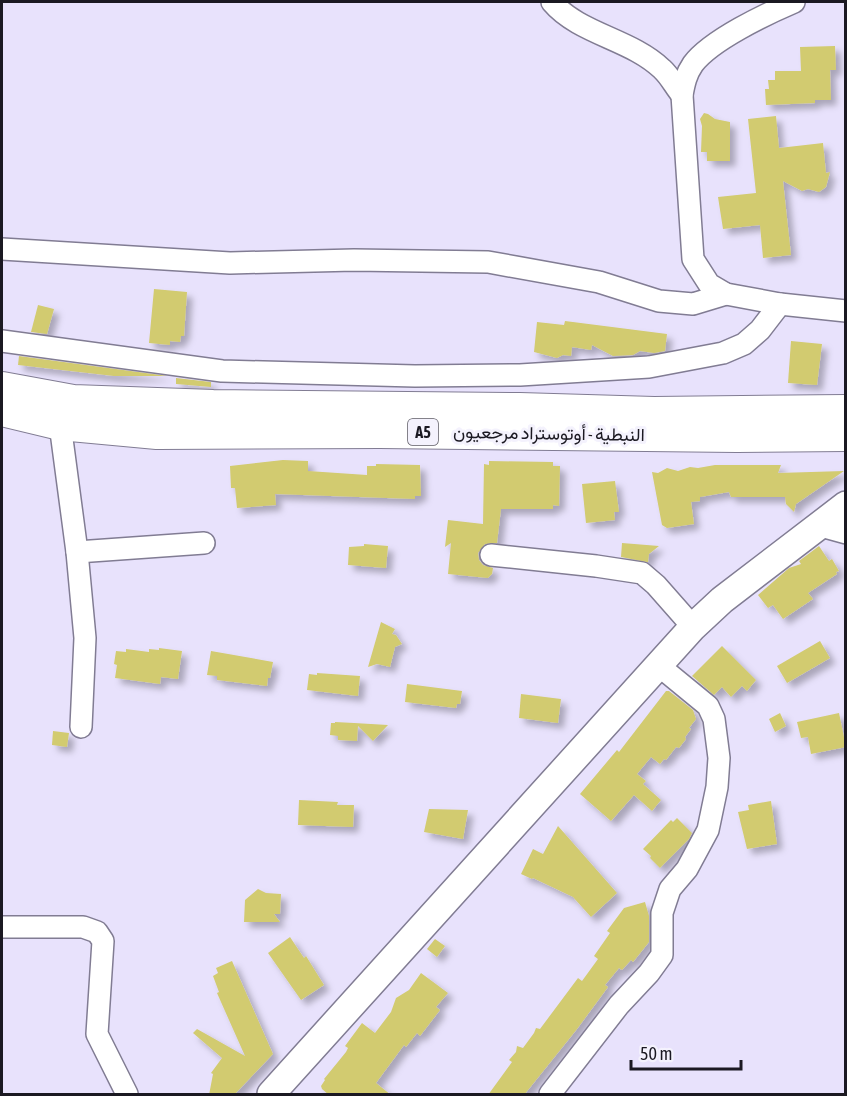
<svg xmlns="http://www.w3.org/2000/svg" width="847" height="1096" font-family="'Asap Condensed',Vazirmatn,sans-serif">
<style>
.building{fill:#d2cb70;filter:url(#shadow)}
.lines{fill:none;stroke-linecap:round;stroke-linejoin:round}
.minor-casing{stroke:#817c93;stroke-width:24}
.major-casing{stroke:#817c93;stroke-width:30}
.highway-casing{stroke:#817c93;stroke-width:34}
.minor{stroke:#fff;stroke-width:21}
.major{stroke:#fff;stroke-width:27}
.highway{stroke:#fff;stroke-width:32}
.labels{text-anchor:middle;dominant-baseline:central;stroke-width:6;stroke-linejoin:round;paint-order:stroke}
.shield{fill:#f4f2fd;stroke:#5c5a64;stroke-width:1.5}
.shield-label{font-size:16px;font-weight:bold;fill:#1b1922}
.street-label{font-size:18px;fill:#1b1922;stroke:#f4f2fd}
</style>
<defs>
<filter id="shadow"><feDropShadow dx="5.5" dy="5.5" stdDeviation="3" flood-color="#0004"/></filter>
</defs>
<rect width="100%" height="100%" fill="#e8e2fc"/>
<g class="building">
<path d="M 835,46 L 836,70 L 830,70 L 831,100 L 815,100 L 815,103 L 766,105 L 765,89 L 769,89 L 768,80 L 775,80 L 775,71 L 801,71 L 800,47 Z"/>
<path d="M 704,113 L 708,114 L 715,119 L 730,122 L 730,161 L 707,161 L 707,152 L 701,152 L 702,126 L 700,119 Z"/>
<path d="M 776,116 L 779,148 L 823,143 L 826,173 L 830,172 L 826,187 L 819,192 L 808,189 L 802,191 L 783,181 L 791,255 L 763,258 L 760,225 L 723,229 L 718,197 L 756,193 L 748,119 Z"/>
<path d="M 154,289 L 187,292 L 184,336 L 181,336 L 180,342 L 170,341 L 170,345 L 149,343 Z"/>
<path d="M 38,305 L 54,309 L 47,334 L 31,332 Z"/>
<path d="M 565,321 L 667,334 L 665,351 L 654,353 L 640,351 L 633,355 L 613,356 L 592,345 L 591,350 L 572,347 L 571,356 L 563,355 L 557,358 L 534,352 L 537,322 L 564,325 Z"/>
<path d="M 791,341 L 822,344 L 817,385 L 788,383 Z"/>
<path d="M 19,356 L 168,376 L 114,376 L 18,365 Z"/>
<path d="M 176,378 L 211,382 L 211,387 L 176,384 Z"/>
<path d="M 283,460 L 308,461 L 308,471 L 367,475 L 367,466 L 376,466 L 376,464 L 420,465 L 421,496 L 415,496 L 415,499 L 275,494 L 276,505 L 237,508 L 235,488 L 231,488 L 230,466 Z"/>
<path d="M 489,461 L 553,462 L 553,466 L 560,466 L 559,506 L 553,505 L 553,509 L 501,509 L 497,543 L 485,544 L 478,553 L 479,560 L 483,565 L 493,568 L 492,574 L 488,578 L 448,574 L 451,543 L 445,547 L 448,520 L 483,524 L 484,464 L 489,465 Z"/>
<path d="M 715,465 L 781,465 L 778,473 L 844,471 L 796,504 L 794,512 L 786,504 L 785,497 L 731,497 L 729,492 L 700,497 L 700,501 L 691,502 L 694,524 L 667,528 L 662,525 L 652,472 L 658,473 L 667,468 L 678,471 L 690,467 L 698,468 Z"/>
<path d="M 615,481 L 619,512 L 614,512 L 615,520 L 586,523 L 582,484 Z"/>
<path d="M 622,543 L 659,546 L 649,554 L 648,562 L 647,562 L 621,557 Z"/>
<path d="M 364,544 L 388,546 L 386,568 L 348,565 L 349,547 L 364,546 Z"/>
<path d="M 819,546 L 829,561 L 832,559 L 839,571 L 836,572 L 837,574 L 808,593 L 813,599 L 783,619 L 773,605 L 768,608 L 758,595 L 789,568 L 801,564 L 799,561 Z"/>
<path d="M 381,622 L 395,629 L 392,634 L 396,635 L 402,644 L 395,647 L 390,667 L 377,664 L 368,667 Z"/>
<path d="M 820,641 L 830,658 L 787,683 L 777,666 Z"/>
<path d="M 722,646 L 756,680 L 747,691 L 742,686 L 731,697 L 722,687 L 714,695 L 692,676 Z"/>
<path d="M 159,648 L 182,651 L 178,679 L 161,677 L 160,684 L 115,678 L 117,665 L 114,664 L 116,651 L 126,652 L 126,649 L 149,652 L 149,649 L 159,650 Z"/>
<path d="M 211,651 L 273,662 L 270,678 L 268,678 L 267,686 L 217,680 L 217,676 L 207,675 Z"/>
<path d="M 317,673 L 360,676 L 358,696 L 307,690 L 309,674 L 317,675 Z"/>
<path d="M 407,684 L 462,691 L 460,704 L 457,704 L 456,708 L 405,702 Z"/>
<path d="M 666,691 L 669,691 L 693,710 L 696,719 L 689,728 L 691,729 L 685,737 L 686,739 L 679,748 L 676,747 L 666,760 L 664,759 L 660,764 L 651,757 L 637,774 L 646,781 L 643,784 L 661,800 L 652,811 L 634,795 L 611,821 L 580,794 L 617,750 L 619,752 Z"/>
<path d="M 521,694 L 561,699 L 558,723 L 519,718 Z"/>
<path d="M 780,713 L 786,726 L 775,732 L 769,719 Z"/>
<path d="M 839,713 L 846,747 L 811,754 L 808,737 L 801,738 L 797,722 Z"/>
<path d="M 335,722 L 354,723 L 388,725 L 373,741 L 358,726 L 357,741 L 338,740 L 338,736 L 330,735 L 331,723 L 335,723 Z"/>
<path d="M 53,731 L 69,733 L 67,747 L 52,745 Z"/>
<path d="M 299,800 L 338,802 L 337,805 L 354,805 L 353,827 L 298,825 Z"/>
<path d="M 771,801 L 777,844 L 747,849 L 738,812 L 749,810 L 748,805 Z"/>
<path d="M 429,809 L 468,810 L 463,839 L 424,832 Z"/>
<path d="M 677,818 L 692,833 L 689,839 L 660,868 L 650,858 L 651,856 L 643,849 L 671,820 L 673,822 Z"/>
<path d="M 558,826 L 617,893 L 591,917 L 573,897 L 533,878 L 532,879 L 521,874 L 533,849 L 543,854 Z"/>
<path d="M 258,889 L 266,893 L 281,894 L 280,914 L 274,914 L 280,922 L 244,922 L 245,900 Z"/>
<path d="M 645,902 L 649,916 L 649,942 L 633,962 L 631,960 L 622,970 L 619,968 L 605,985 L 608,987 L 577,1029 L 524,1095 L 488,1095 L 512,1062 L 509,1060 L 516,1052 L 517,1046 L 523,1048 L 534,1033 L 536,1028 L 540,1029 L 578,978 L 582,981 L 598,959 L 594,956 L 610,933 L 607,931 L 624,908 Z"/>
<path d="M 290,937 L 304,958 L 306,956 L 324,985 L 301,1000 L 268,953 Z"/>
<path d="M 435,939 L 445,946 L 437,957 L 427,949 Z"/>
<path d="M 232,961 L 273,1054 L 234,1095 L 209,1095 L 213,1074 L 211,1073 L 222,1058 L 193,1033 L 197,1029 L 245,1056 L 217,993 L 219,992 L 213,976 L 218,973 L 216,968 Z"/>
<path d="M 421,973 L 448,993 L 436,1007 L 440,1010 L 420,1036 L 417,1033 L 406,1047 L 404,1045 L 376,1083 L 391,1095 L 329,1095 L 322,1089 L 321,1086 L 325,1080 L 324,1079 L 346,1052 L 348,1048 L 345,1046 L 362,1023 L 375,1033 L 391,1012 L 396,998 L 409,990 Z"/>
</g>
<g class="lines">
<defs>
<g id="minor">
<path d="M 552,2 C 579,34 631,39 662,69 C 670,76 675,87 682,95"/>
<path d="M 794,2 C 766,14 711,40 693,64 C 686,74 684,84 682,95 L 693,259 L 709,284 L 726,294 L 780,304 L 846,311"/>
<path d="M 2,249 L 230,263 L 354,260 L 488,262 L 599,282 L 659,301 L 693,304 L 726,294"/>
<path d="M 2,341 L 222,371 L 415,376 L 520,375 L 649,367 L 723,353 L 744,344 L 760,330 L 780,304"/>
<path d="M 60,424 L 77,552 L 85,638 L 81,727"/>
<path d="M 817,525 L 846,533"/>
<path d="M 77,552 L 204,543"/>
<path d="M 491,555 L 596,566 L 642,573 L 656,585 L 693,627"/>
<path d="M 2,927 L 83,927 L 97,932 L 103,941 L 97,1034 L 127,1094"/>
<path d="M 550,1094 L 619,1005 L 649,973 L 662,955 L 662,913 L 670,889 L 687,869 L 708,830 L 717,787 L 719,758 L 714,719 L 708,706 L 658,665"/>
</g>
<path id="major" d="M 271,1094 L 693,627 L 722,600 L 846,505"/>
<g id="highway">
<path d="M 2,388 L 73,401 L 213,406 L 520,409 L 654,413 L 846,411"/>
<path d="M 2,410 L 60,424 L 157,433 L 380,432 L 737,436 L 846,435"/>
</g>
</defs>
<use href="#minor" class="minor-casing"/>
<use href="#major" class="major-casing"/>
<use href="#highway" class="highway-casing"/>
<use href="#minor" class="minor"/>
<use href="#major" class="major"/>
<use href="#highway" class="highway"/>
</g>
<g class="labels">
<rect class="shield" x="408" y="419" width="30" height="26" rx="4.5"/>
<g class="shield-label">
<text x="423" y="432">A5</text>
</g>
<g class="street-label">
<text transform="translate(549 433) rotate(1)">النبطية - أوتوستراد مرجعيون</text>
</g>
</g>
<rect width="847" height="1096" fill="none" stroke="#1b1922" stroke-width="6"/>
<path d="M631 1060v9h110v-9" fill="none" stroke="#1b1922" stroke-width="3"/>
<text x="640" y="1060" font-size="18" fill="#1b1922" stroke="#f4f2fd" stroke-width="4.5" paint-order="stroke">50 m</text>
</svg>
